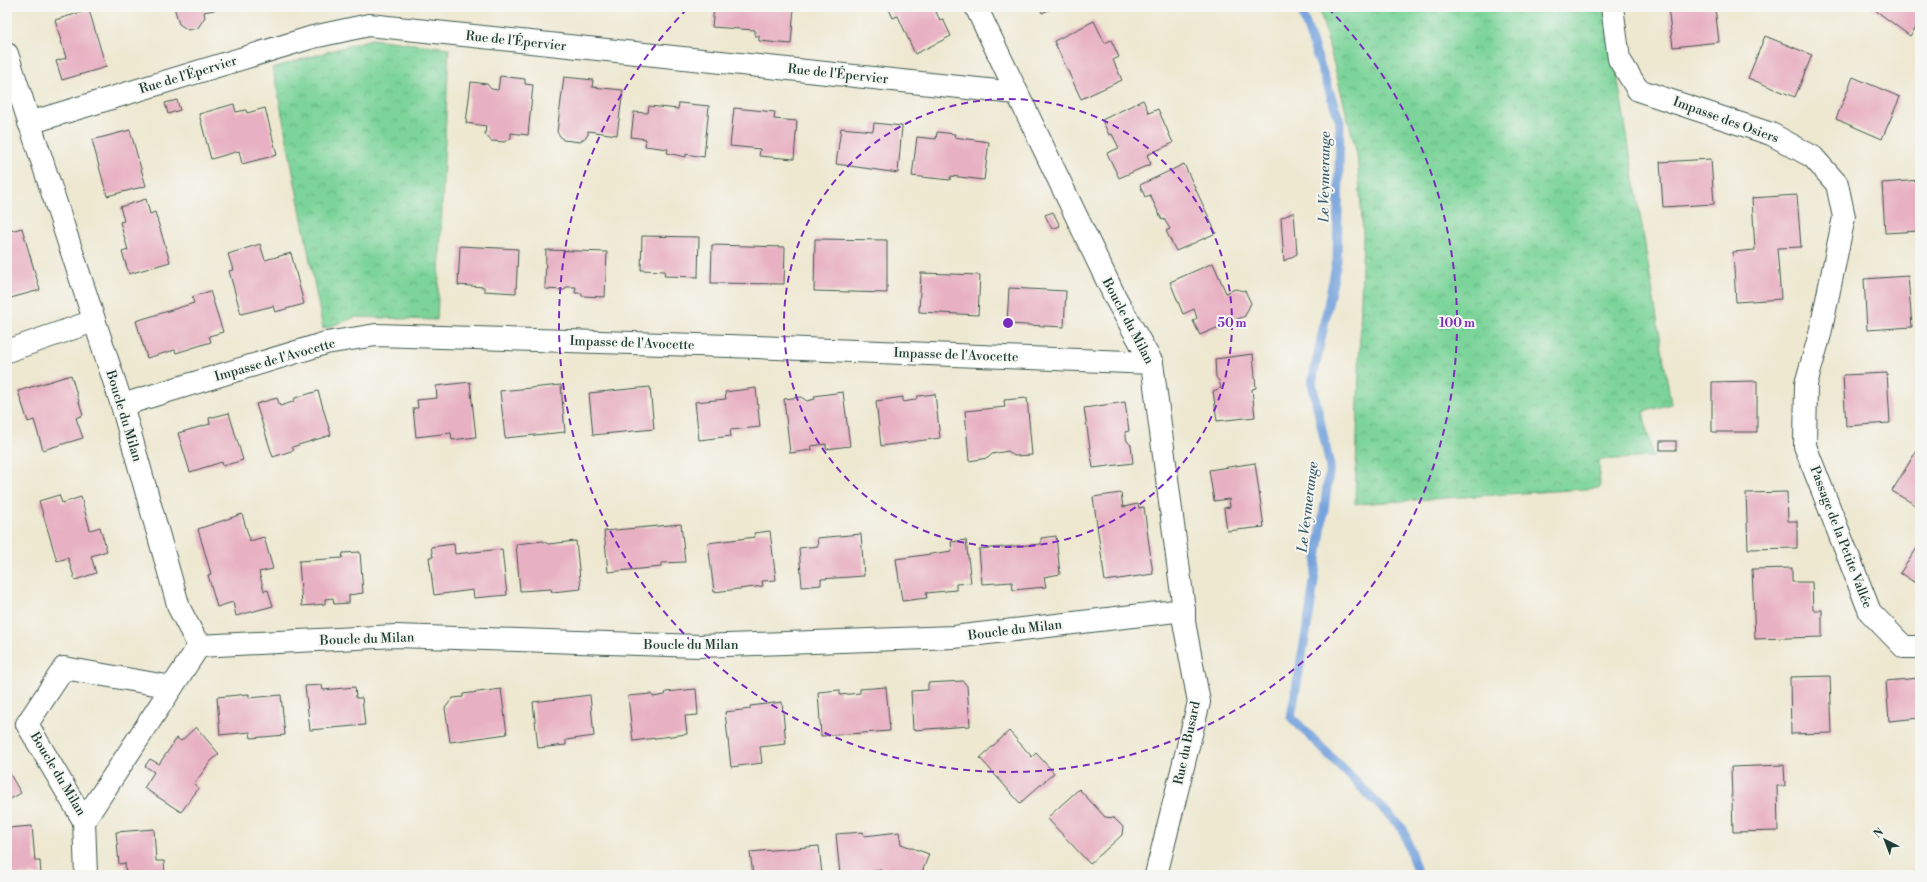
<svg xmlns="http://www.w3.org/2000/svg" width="1927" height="882" font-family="'Libre Bodoni',serif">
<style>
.park{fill:url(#park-crowns);stroke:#4d8867}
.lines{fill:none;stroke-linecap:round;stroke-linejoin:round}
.stream{stroke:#74a2dc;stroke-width:9}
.building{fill:#e8b1c3}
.minor-casing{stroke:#3e574c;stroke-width:24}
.minor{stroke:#fff;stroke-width:22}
.ring{fill:none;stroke:#7b2cbf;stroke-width:2;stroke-dasharray:7 5}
.labels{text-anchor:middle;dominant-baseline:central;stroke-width:4;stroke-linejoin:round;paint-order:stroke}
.street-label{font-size:13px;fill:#1f3d34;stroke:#f6f6f2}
.water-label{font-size:14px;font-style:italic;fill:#395b66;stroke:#f6f6f2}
.centre{fill:#7b2cbf;stroke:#f6f6f2;stroke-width:2}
.ring-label{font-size:12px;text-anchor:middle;font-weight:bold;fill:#7b2cbf;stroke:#f6f6f2;stroke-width:4;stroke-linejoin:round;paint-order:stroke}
</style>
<defs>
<pattern id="park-crowns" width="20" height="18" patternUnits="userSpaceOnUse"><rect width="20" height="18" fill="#7bd49a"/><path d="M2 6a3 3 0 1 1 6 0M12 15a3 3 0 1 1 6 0" fill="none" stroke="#64ad7e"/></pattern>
</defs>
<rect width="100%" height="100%" fill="#f6f6f2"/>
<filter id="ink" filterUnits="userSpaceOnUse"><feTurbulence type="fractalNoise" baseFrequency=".025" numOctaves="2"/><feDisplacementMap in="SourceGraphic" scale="8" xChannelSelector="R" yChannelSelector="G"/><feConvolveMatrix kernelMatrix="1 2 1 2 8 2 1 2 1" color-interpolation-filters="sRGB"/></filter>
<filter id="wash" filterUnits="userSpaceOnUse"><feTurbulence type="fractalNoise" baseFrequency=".012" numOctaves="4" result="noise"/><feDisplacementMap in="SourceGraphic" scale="16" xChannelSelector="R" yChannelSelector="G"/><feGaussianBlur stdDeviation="0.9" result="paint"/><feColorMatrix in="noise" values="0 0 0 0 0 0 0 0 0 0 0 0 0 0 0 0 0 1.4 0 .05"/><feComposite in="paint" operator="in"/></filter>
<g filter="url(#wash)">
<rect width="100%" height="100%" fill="#eee8d1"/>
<g class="park">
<path d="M 1319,7 L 1606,7 L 1671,404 L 1643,412 L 1653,457 L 1599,460 L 1600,488 L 1355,504 L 1363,234 L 1357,154 Z"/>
<path d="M 372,39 L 449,48 L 437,320 L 356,317 L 323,329 L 275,78 L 272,68 Z"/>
</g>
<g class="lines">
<path class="stream" d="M 1300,7 L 1340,122 L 1337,261 L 1312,383 L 1330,466 L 1310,610 L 1291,717 L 1403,829 L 1418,875"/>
</g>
<g id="blocks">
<g class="building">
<path d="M 174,7 L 228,7 L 204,12 L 205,17 L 198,28 L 188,30 L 179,24 Z"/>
<path d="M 714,7 L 794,7 L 791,44 L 759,41 L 759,36 L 755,36 L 755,30 L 712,27 Z"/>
<path d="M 888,7 L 938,7 L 940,10 L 936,12 L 940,20 L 943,19 L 951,36 L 915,54 L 898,16 L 893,18 Z"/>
<path d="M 1039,7 L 1055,7 L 1042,13 Z"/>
<path d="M 1668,7 L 1715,7 L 1719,42 L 1673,47 Z"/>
<path d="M 1871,7 L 1920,7 L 1920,22 L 1910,36 Z"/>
<path d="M 89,10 L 106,67 L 62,80 L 56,61 L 66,58 L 55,20 Z"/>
<path d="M 1094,21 L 1105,43 L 1111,40 L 1119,57 L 1113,60 L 1122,80 L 1081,99 L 1054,41 Z"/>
<path d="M 1765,36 L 1812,55 L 1795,97 L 1748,78 Z"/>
<path d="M 500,76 L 525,79 L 525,84 L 533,85 L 528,135 L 511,133 L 511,138 L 504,142 L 491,141 L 485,134 L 486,126 L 466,123 L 471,82 L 487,84 L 491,89 L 498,90 Z"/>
<path d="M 564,77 L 593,80 L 592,87 L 623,90 L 617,135 L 588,131 L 588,135 L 580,142 L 563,140 L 557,132 Z"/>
<path d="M 1853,77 L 1900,97 L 1882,139 L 1836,119 Z"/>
<path d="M 177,100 L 180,110 L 168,114 L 165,103 Z"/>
<path d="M 1143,100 L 1149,113 L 1158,109 L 1173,143 L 1147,155 L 1151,164 L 1119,178 L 1107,153 L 1119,148 L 1112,134 L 1109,135 L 1102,120 Z"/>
<path d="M 679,103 L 709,106 L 704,157 L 686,154 L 686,157 L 667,153 L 668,149 L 645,146 L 646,139 L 631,137 L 634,112 L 648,113 L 649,106 L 678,109 Z"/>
<path d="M 234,104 L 236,112 L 246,110 L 247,113 L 265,108 L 277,155 L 242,164 L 239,151 L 211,159 L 199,114 Z"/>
<path d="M 734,108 L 775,112 L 774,119 L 797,121 L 794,159 L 759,156 L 760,149 L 730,146 Z"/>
<path d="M 874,123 L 902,126 L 898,173 L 836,164 L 841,128 L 873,131 Z"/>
<path d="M 130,130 L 146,186 L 107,196 L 92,140 Z"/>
<path d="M 937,132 L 955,134 L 954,137 L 989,142 L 984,180 L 951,176 L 950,180 L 912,176 L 917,137 L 936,139 Z"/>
<path d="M 1711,159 L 1714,204 L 1663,207 L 1660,162 Z"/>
<path d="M 1184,164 L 1216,233 L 1176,251 L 1166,231 L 1170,229 L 1164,219 L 1162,220 L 1150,195 L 1145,197 L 1140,185 Z"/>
<path d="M 1920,180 L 1920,231 L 1885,233 L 1882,183 Z"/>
<path d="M 1797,195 L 1801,247 L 1777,248 L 1781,299 L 1736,302 L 1733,252 L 1755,250 L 1752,198 Z"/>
<path d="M 146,199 L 150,214 L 155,212 L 170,262 L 129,274 L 122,252 L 128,250 L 120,222 L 124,221 L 120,207 Z"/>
<path d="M 1053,212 L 1060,226 L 1052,229 L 1045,215 Z"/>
<path d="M 1294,212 L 1297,254 L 1284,261 L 1281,218 Z"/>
<path d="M 22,228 L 40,290 L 7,299 L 7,232 Z"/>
<path d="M 642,236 L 699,237 L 698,277 L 664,276 L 665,271 L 641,270 Z"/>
<path d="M 815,239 L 887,240 L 887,293 L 814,291 Z"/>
<path d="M 260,244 L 265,260 L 291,253 L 304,304 L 275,312 L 273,306 L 241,314 L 229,271 L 233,270 L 228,254 Z"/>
<path d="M 712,245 L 785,247 L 784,284 L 711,283 Z"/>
<path d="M 460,246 L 518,249 L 516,293 L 484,291 L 484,287 L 458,285 Z"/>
<path d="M 546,250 L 607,252 L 605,297 L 582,296 L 582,293 L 575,293 L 576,287 L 566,287 L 565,290 L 545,289 Z"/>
<path d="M 1213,263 L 1226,293 L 1235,289 L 1245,291 L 1251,303 L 1245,316 L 1200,335 L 1193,321 L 1197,318 L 1194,309 L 1183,314 L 1170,282 Z"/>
<path d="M 921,273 L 980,275 L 978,315 L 919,312 Z"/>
<path d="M 1908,276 L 1912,327 L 1867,330 L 1864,279 Z"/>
<path d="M 1009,288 L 1066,291 L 1064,327 L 1007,324 Z"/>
<path d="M 210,291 L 223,332 L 209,336 L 211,342 L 176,353 L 175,350 L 147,358 L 136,321 L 194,303 L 192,297 Z"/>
<path d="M 1253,354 L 1256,388 L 1252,389 L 1255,417 L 1217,421 L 1213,391 L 1221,388 L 1219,381 L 1216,377 L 1215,359 Z"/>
<path d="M 1887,373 L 1890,423 L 1846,426 L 1843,375 Z"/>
<path d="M 71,375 L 83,415 L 76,418 L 83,438 L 43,450 L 34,420 L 28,422 L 18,391 Z"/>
<path d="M 1757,381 L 1757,432 L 1712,432 L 1712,382 Z"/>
<path d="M 470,382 L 476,437 L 452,440 L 451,433 L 416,437 L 413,408 L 418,408 L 417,400 L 437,398 L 436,386 Z"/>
<path d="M 561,385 L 565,432 L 505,438 L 500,391 Z"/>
<path d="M 650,387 L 654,429 L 593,435 L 589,393 Z"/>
<path d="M 756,388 L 760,427 L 730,430 L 731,436 L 699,440 L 695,402 L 726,399 L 725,392 Z"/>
<path d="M 318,391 L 331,435 L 292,447 L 294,450 L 273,457 L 256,404 L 277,398 L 280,406 L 293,402 L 295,398 Z"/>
<path d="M 843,392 L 850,446 L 826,449 L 826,444 L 811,446 L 812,450 L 790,453 L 784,399 L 801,397 L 807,401 L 815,399 L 814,396 Z"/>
<path d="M 935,394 L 940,438 L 881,446 L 876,401 L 903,397 L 903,402 L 915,400 L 918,396 Z"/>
<path d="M 1027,398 L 1032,455 L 1014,456 L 1008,451 L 992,454 L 988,458 L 969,461 L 965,411 L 1005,407 L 1004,400 Z"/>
<path d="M 1125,402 L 1129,431 L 1125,432 L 1127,441 L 1131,445 L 1133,463 L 1093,468 L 1084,408 Z"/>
<path d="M 229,413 L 243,460 L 223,466 L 222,462 L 190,472 L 178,433 L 210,424 L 209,418 Z"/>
<rect x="1660" y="441" width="16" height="9"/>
<path d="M 1920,445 L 1920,508 L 1892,491 Z"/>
<path d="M 1255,463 L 1264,527 L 1227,531 L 1224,508 L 1230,507 L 1229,499 L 1214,501 L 1209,470 Z"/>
<path d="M 1787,492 L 1788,521 L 1797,521 L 1797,548 L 1748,549 L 1746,493 Z"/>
<path d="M 1121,493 L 1123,507 L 1138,504 L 1139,508 L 1144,507 L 1153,574 L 1105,581 L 1093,497 Z"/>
<path d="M 59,495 L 62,503 L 81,497 L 90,530 L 100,527 L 107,551 L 91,556 L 96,573 L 75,580 L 68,558 L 57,561 L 39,501 Z"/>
<path d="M 242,514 L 250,541 L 264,537 L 273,569 L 259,572 L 264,591 L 268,590 L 273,606 L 236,616 L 233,602 L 217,607 L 208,575 L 211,574 L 198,529 Z"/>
<path d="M 681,524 L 685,562 L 661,563 L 661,567 L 608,572 L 604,531 Z"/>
<path d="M 770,531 L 776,580 L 762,581 L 763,586 L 714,592 L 708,543 L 755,537 L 754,533 Z"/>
<path d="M 861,534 L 864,576 L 821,579 L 821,585 L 802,587 L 799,548 L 818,546 L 817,538 Z"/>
<path d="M 1056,536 L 1060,574 L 1044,577 L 1046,587 L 1013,590 L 1012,582 L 982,584 L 979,549 L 1041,544 L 1041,538 Z"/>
<path d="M 966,540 L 971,583 L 956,584 L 956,590 L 926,593 L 927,598 L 902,601 L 896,559 L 952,551 L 951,542 Z"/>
<path d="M 543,541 L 548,544 L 576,541 L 581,589 L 552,592 L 551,589 L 520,591 L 516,544 Z"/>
<path d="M 454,544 L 455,554 L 502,549 L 507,595 L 474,598 L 473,590 L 434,595 L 429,557 L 433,557 L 431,547 Z"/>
<path d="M 1920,544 L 1920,586 L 1900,573 Z"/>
<path d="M 360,552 L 363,593 L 349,595 L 349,603 L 334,604 L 333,598 L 325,599 L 325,604 L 302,606 L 299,561 L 342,558 L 343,553 Z"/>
<path d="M 1792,568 L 1792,582 L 1812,582 L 1813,610 L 1822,610 L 1822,637 L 1755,639 L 1752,569 Z"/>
<path d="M 1830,676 L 1832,733 L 1791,734 L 1790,677 Z"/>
<path d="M 1920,678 L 1920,718 L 1889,721 L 1886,681 Z"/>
<path d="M 963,681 L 967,686 L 970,726 L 913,730 L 911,691 L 928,690 L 928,683 Z"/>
<path d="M 322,685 L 323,690 L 355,687 L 356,698 L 362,698 L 365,725 L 310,730 L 305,686 Z"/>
<path d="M 886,687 L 890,731 L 821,736 L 818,692 L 840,690 L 840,695 L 860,693 L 860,689 Z"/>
<path d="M 501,689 L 507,734 L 450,742 L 445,708 L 453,698 L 463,697 L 463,694 Z"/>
<path d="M 696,689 L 698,715 L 685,716 L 687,734 L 633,741 L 628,696 L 651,694 L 653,697 L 665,695 L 666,692 Z"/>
<path d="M 249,694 L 249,698 L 281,695 L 285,735 L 251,738 L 250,732 L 220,735 L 217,697 Z"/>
<path d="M 590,695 L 594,736 L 566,740 L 566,745 L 538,748 L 533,702 Z"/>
<path d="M 782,702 L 786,744 L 760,747 L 762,763 L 731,767 L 725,712 L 750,709 L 750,706 Z"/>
<path d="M 196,727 L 219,754 L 211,761 L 194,784 L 199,788 L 181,812 L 144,788 L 154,772 L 145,766 L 150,759 L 159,764 L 177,738 L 181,741 Z"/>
<path d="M 1009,731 L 1032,757 L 1036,753 L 1054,773 L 1020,803 L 980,758 Z"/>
<path d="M 1784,765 L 1785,786 L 1777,786 L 1778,831 L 1733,832 L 1731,767 Z"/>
<path d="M 7,769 L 21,793 L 7,801 Z"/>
<path d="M 1079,789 L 1105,817 L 1114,818 L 1123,827 L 1122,835 L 1090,864 L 1047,818 Z"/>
<path d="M 32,826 L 35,861 L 40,861 L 41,875 L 7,875 L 7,828 Z"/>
<path d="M 154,829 L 156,861 L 164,861 L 165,875 L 126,875 L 125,863 L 119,864 L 116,832 Z"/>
<path d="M 863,832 L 864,836 L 899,832 L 901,844 L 929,854 L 921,875 L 882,875 L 881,870 L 867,872 L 868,875 L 840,875 L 836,834 Z"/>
<path d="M 819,846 L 822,875 L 753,875 L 750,852 Z"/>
</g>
</g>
</g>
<g filter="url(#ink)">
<use href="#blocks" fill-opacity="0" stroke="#3e574c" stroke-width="1"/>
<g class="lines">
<defs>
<g id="minor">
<path d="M 1612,7 L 1619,59 L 1638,90 L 1771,134 L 1813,157 L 1837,184 L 1844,217 L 1820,334 L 1806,384 L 1805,446 L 1870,612 L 1904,647 L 1920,647"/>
<path d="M 7,54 L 122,405 L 179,608 L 199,646 L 396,636 L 699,646 L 954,637 L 1184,610 L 1152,363 L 1116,299 L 976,7"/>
<path d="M 29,123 L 313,37 L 369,25 L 1016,93"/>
<path d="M 7,351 L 94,321"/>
<path d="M 122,405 L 326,343 L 376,335 L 729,346 L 1152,363"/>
<path d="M 84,821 L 199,646"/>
<path d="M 86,875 L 84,821 L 27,724 L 64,668 L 172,687"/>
<path d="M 1156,875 L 1199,702 L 1184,622 L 1184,610"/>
</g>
</defs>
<use href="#minor" class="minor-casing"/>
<use href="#minor" class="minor"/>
</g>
</g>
<g class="ring">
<circle cx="1008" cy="323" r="224"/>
<path d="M1328 8A449 449 0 1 1 688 8"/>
</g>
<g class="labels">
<g class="street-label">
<text transform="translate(516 41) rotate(6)">Rue de l'Épervier</text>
<text transform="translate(838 74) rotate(6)">Rue de l'Épervier</text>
<text transform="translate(188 75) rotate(-17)">Rue de l'Épervier</text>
<text transform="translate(1726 120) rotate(20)">Impasse des Osiers</text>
<text transform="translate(1128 321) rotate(62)">Boucle du Milan</text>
<text transform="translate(632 343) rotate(2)">Impasse de l'Avocette</text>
<text transform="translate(956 355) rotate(2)">Impasse de l'Avocette</text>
<text transform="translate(275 360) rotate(-16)">Impasse de l'Avocette</text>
<text transform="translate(124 416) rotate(73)">Boucle du Milan</text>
<text transform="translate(1841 537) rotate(69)">Passage de la Petite Vallée</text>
<text transform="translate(1015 630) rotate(-7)">Boucle du Milan</text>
<text transform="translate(367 639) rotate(-2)">Boucle du Milan</text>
<text x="691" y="645">Boucle du Milan</text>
<text transform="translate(1187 743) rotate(-78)">Rue du Busard</text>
<text transform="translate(58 774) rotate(59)">Boucle du Milan</text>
</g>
<g class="water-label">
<text transform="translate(1325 177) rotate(-89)">Le Veymerange</text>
<text transform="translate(1308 507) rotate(-83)">Le Veymerange</text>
</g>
</g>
<circle cx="1008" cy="323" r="6" class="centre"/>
<g class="ring-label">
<text x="1232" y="327">50 m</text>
<text x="1457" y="327">100 m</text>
</g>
<rect width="1927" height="882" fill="none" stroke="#f6f6f2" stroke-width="24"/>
<g transform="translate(1885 840) rotate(318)" stroke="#f6f6f2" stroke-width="3" paint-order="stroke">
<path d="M0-3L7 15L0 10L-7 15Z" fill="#1f3d34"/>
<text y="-6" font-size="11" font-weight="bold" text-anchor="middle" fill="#1f3d34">N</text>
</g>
</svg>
